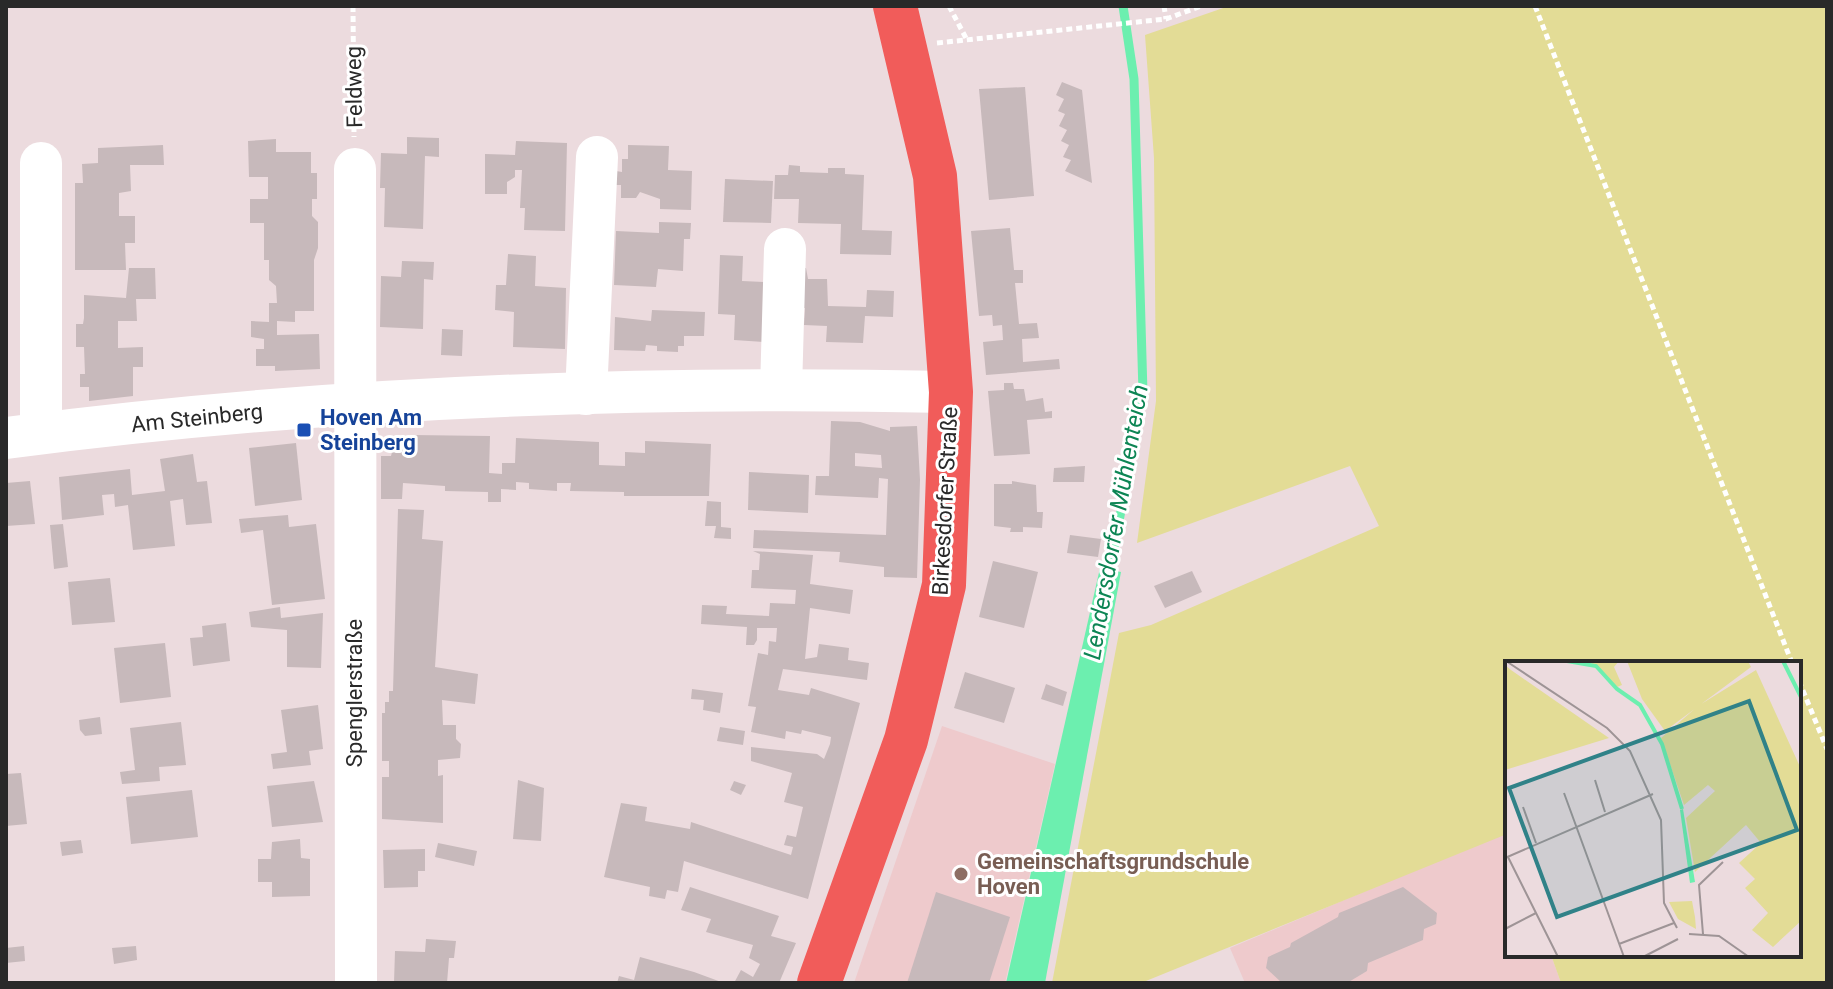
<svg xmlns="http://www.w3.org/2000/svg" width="1833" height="989" font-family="Roboto,sans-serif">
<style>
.education{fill:#eecacc}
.green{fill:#e3dc96}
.water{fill:#6cefaf}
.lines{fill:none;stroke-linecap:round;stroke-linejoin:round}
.stream{stroke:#6cefaf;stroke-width:9}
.building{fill:#c7b9bb;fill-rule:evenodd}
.path{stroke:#fff;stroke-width:5;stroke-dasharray:6 4;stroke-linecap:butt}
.minor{stroke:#fff;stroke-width:42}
.major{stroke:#f15c5a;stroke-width:44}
.transit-dot{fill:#1a4fb4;stroke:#fff;stroke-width:3}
.education-dot{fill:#8d6e63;stroke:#fff;stroke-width:3}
.labels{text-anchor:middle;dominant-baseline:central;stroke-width:6;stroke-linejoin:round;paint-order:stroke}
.street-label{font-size:22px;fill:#292929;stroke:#fff}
.transit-label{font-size:22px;font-weight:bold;fill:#164399;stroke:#fff;text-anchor:start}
.education-label{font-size:22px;font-weight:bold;fill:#785e54;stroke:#fff;text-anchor:start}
.water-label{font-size:24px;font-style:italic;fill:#0d8554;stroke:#fff}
.inset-river{fill:none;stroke:#6cefaf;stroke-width:4}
.inset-road{fill:none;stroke:#9e9496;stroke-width:2}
.view{fill:#308288;fill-opacity:0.15;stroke:#308288;stroke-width:4}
.inset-edge{fill:none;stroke:#292929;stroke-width:4}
</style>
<rect width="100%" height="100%" fill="#ecdbde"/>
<g class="education">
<path d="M 942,726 L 1055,764 L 1005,983 L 854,983 Z"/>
<path d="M 1506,832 L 1507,955 L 1551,955 L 1561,983 L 1245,983 L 1230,948 Z"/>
</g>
<path class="green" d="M 1229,6 L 1827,6 L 1827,983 L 1561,983 L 1551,955 L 1799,955 L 1799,663 L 1507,663 L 1507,834 L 1141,983 L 1052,983 L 1119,633 L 1151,625 L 1379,526 L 1350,466 L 1137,543 L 1156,401 L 1154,158 L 1145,35 Z"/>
<path class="water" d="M 1100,568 L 1121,572 L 1045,983 L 1006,983 Z"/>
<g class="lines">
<path class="stream" d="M 1108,580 L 1143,393 L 1134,79 L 1123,6"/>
</g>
<g class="building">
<path d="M 1062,82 L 1082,90 L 1092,183 L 1065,171 L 1071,160 L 1063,157 L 1069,145 L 1061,141 L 1067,130 L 1059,126 L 1065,114 L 1058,111 L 1064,99 L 1056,95 Z"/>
<path d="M 1025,87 L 1034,196 L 989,200 L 979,89 Z"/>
<path d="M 407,137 L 439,138 L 439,157 L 425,156 L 423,229 L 384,227 L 385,188 L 380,188 L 381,153 L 407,154 Z"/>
<path d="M 276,139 L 276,152 L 311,152 L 311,173 L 317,173 L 317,199 L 312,199 L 312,216 L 318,222 L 318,248 L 314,260 L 314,311 L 295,311 L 295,322 L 277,321 L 277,335 L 319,334 L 320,369 L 275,371 L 275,366 L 256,366 L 256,349 L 264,349 L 264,339 L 251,337 L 251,321 L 269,322 L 269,303 L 277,303 L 276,286 L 269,280 L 269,260 L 264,260 L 264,223 L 250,223 L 250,199 L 268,199 L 268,177 L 249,177 L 248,141 Z"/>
<path d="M 516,141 L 567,143 L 565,231 L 524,230 L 525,208 L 520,208 L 522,170 L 515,170 L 515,177 L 507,182 L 507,194 L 485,194 L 485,154 L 515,155 Z"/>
<path d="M 163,145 L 164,165 L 130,165 L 131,191 L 119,193 L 119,216 L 135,216 L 135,243 L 125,243 L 126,270 L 75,270 L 75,183 L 83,183 L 82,164 L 98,163 L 98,148 Z"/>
<path d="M 628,145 L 669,146 L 668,170 L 692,171 L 691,210 L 660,209 L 660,199 L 640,192 L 636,198 L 621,198 L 621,185 L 615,185 L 616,171 L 622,172 L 622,159 L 628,159 Z"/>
<path d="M 789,165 L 800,166 L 800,172 L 828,173 L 828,168 L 845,168 L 845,174 L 864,175 L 862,230 L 892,231 L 891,255 L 840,254 L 841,224 L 798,223 L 799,199 L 774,199 L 775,175 L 788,175 Z"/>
<path d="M 725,179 L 773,181 L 771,223 L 723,222 Z"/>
<path d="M 659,222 L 691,223 L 690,239 L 684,239 L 683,271 L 658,269 L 656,287 L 614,285 L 616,231 L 659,233 Z"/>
<path d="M 1010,228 L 1014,270 L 1023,270 L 1023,283 L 1015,283 L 1019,324 L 1037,323 L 1039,338 L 1022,339 L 1023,362 L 1059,359 L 1060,369 L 986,375 L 983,342 L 1003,340 L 1002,325 L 993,326 L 992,315 L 979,316 L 971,231 Z"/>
<path d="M 508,254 L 536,256 L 535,286 L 566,288 L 565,349 L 513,347 L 514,312 L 495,310 L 496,285 L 506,285 Z"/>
<path d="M 720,255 L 743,256 L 742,281 L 766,282 L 764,342 L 734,340 L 735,315 L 718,314 Z"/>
<path d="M 402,261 L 434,262 L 433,280 L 424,279 L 423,329 L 380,327 L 381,276 L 401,277 Z"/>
<path d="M 129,268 L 155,268 L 156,299 L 136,299 L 137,321 L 118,321 L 118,348 L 143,347 L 143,367 L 133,367 L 133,396 L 89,401 L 89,387 L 80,387 L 80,374 L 85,374 L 84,347 L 76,347 L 76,324 L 83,324 L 84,318 L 84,295 L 126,298 Z"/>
<path d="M 791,268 L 806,268 L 808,279 L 827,279 L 828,306 L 866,307 L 867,290 L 894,291 L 893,317 L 865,316 L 863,343 L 826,342 L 827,326 L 804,325 L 805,308 L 789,309 Z"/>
<path d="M 652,310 L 705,312 L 704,336 L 684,336 L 684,346 L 678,346 L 678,352 L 657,351 L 657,346 L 646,345 L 645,351 L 614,350 L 615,317 L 651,321 Z"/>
<path d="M 442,329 L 463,330 L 462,356 L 441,355 Z"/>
<path d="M 1004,383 L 1013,383 L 1014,389 L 1024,389 L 1026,401 L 1043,398 L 1045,412 L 1052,411 L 1052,418 L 1027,420 L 1030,454 L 994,456 L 988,391 L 1004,390 Z"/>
<path d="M 831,421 L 860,422 L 890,431 L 890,427 L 917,426 L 920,480 L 917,578 L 884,577 L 884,567 L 839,562 L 840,552 L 753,548 L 754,530 L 886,535 L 888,479 L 879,478 L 878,498 L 815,495 L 816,476 L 829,476 ZM 855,453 L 881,455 L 882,468 L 855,466 Z"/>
<path d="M 412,435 L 490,436 L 489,473 L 502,474 L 502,463 L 515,463 L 516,438 L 599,442 L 599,465 L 625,466 L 625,452 L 645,453 L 645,441 L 711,444 L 709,496 L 624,496 L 624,492 L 570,491 L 571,483 L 557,483 L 557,491 L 529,489 L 529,483 L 516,482 L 516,490 L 501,489 L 501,502 L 488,502 L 488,492 L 445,491 L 445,486 L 403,483 L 402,499 L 381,499 L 381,456 L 391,456 L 395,441 L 405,441 L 405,437 Z"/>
<path d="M 296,443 L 302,500 L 255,506 L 249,448 Z"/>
<path d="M 193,454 L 197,482 L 207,481 L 212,523 L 186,525 L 183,499 L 170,501 L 175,546 L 133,550 L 128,505 L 115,507 L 114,494 L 102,495 L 104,515 L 62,520 L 59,477 L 130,469 L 132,495 L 165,491 L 160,459 Z"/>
<path d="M 1085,466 L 1084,482 L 1053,482 L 1054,468 Z"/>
<path d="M 749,472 L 809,475 L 808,513 L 748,510 Z"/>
<path d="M 30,481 L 35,524 L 6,526 L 6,483 Z"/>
<path d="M 1012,481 L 1036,485 L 1037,512 L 1043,512 L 1042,528 L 1023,527 L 1023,532 L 1010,532 L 1011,528 L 994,526 L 994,484 L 1012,484 Z"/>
<path d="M 707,501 L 721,502 L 721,527 L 731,528 L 731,539 L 714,538 L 716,526 L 705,526 Z"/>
<path d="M 398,509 L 424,510 L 422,539 L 443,541 L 435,667 L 478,674 L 475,704 L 442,700 L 443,725 L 456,725 L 456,739 L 461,744 L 460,758 L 438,760 L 438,776 L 443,775 L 443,823 L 382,819 L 382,777 L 389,777 L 389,761 L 382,761 L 382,713 L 385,713 L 385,702 L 389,702 L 389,691 L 393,691 Z"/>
<path d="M 288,515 L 289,527 L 316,524 L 325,599 L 272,605 L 263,530 L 241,533 L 239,519 Z"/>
<path d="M 63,524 L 68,567 L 54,569 L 50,525 Z"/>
<path d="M 1070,535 L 1101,539 L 1098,557 L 1067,553 Z"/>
<path d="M 753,551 L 813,555 L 810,584 L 853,590 L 850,614 L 810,608 L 805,659 L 817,657 L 819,644 L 849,648 L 848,660 L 869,663 L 867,680 L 783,669 L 778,690 L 809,695 L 811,688 L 860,703 L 808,899 L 684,861 L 678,892 L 667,890 L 665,899 L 649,896 L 650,887 L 604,877 L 621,803 L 647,807 L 645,821 L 690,829 L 691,822 L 791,855 L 793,847 L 784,845 L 787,835 L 796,837 L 803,807 L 784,802 L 792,773 L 751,761 L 751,747 L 817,754 L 824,759 L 830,744 L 831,737 L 802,730 L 801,734 L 786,731 L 785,739 L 751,732 L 756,707 L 748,706 L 758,653 L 768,655 L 769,641 L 776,642 L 777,628 L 757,628 L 757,640 L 754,645 L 746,645 L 747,627 L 701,624 L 702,605 L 727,606 L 726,614 L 769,616 L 770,603 L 795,604 L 796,590 L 751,588 L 752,570 L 759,570 L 760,554 Z"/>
<path d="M 993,561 L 1038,572 L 1024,628 L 979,617 Z"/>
<path d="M 1192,571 L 1202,592 L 1165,608 L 1154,586 Z"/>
<path d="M 110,578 L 115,622 L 72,625 L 68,582 Z"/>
<path d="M 280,607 L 281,618 L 323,613 L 321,668 L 287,667 L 287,630 L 251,627 L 249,612 Z"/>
<path d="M 226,623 L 230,661 L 193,666 L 190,638 L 203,637 L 202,626 Z"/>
<path d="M 165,643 L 171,697 L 120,703 L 114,648 Z"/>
<path d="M 965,672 L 1015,688 L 1004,723 L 954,708 Z"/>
<path d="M 1046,684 L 1067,692 L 1063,706 L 1041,699 Z"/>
<path d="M 692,689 L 723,693 L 720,713 L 703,710 L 704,700 L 691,699 Z"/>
<path d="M 318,705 L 323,749 L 309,751 L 311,765 L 273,769 L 271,754 L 287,752 L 281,710 Z"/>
<path d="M 100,717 L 102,734 L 85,736 L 80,730 L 79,720 Z"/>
<path d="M 181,722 L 186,765 L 159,767 L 160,781 L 122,784 L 120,772 L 135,770 L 130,728 Z"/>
<path d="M 720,727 L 745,731 L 743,745 L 717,741 Z"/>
<path d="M 21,773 L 27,824 L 6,826 L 6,774 Z"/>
<path d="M 518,780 L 544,788 L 541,841 L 513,839 Z"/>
<path d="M 314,781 L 323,822 L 272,827 L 267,786 Z"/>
<path d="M 734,781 L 746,785 L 741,795 L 730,790 Z"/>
<path d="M 192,790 L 198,837 L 131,844 L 126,797 Z"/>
<path d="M 300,839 L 301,858 L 310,859 L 310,896 L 272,897 L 272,882 L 258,882 L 258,859 L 271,859 L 272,842 Z"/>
<path d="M 81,840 L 83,853 L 62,856 L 60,842 Z"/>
<path d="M 438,843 L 477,851 L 474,866 L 435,857 Z"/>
<path d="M 425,849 L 425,871 L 418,871 L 418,887 L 384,888 L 383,850 Z"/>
<path d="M 690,887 L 779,916 L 771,936 L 796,943 L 779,983 L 734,983 L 741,970 L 753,977 L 760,964 L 749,958 L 753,945 L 706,932 L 711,919 L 681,910 Z"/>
<path d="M 1403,887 L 1437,913 L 1436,924 L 1424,929 L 1423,940 L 1368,963 L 1367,971 L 1347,983 L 1282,983 L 1266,968 L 1268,957 L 1290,947 L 1291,943 L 1338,917 L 1339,913 Z"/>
<path d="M 936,892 L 1010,917 L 989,983 L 907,983 Z"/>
<path d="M 426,939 L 456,941 L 454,958 L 449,958 L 447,983 L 394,983 L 395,951 L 425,952 Z"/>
<path d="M 24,946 L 25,961 L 6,963 L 6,948 Z"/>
<path d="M 136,946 L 137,960 L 114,964 L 112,948 Z"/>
<path d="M 640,957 L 694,972 L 724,983 L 617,983 L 619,976 L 634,980 Z"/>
</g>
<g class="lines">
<g class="path">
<path d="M 353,6 L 354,137"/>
<path d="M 949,6 L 967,40"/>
<path d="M 1164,6 L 1166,19"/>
<path d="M 1535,6 L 1792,663"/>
<path d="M 937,43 L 1166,19 L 1201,6"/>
<path d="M 1799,681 L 1827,749"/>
</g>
<g class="minor">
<path d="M 41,163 L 41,433"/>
<path d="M 355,169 L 356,983"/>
<path d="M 781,390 L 785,249"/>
<path d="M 586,394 L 597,157"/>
<path d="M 6,438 C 318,397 636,385 951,392"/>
</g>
<path class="major" d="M 819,983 L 906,740 L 944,585 L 951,392 L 935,176 L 895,6"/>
</g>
<rect class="transit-dot" x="296" y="422" width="16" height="16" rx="4"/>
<circle class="education-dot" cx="961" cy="874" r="8"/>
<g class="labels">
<g class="street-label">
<text transform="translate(354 87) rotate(-91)">Feldweg</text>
<text transform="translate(197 418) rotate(-6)">Am Steinberg</text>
<text transform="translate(945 501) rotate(-87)">Birkesdorfer Straße</text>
<text transform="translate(354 693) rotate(-90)">Spenglerstraße</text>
</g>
<g class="transit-label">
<text x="320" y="417">Hoven Am<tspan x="320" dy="25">Steinberg</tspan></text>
</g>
<g class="education-label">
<text x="977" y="861">Gemeinschaftsgrundschule<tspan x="977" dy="25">Hoven</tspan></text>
</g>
<g class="water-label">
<text transform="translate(1116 522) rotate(-80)">Lendersdorfer Mühlenteich</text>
</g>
</g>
<g transform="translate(1505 661)">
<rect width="296" height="296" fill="#ecdbde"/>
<path d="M 84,0 L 114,0 L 109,6 L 117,24 L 112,26 ZM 122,0 L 243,0 L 246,6 L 160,70 L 137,38 ZM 0,4 L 6,9 L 104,77 L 0,109 ZM 251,9 L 296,108 L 296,260 L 268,286 L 247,269 L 263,252 L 240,227 L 250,218 L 234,202 L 256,182 L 241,164 L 190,211 L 181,157 L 210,130 L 203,124 L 179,144 L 156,77 L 193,45 ZM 187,240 L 190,256 L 191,268 L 173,258 L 164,241 Z" fill="#e3dc96"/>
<path d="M 178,148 L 190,221 L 185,222 L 175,149 Z" fill="#6cefaf"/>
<path class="inset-river" d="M 62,0 L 91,5 L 112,28 L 135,44 L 157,83 L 177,148M 278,0 L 296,36"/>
<path class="inset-road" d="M 1,0 L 102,67 L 125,90 L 156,159 L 159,242 L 172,267M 90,119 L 100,151M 59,132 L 119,296M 18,146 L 31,182M 3,196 L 53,296M 0,197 L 148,133M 0,268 L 31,252M 184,273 L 214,275 L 244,296M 198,273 L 194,224 L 218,201M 114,283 L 169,262M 138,296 L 173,278"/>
<path class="view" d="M 244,40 L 292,169 L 52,256 L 4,127 Z"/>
<rect width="296" height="296" class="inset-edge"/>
</g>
<rect width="1833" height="989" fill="none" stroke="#292929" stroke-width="16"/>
</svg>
